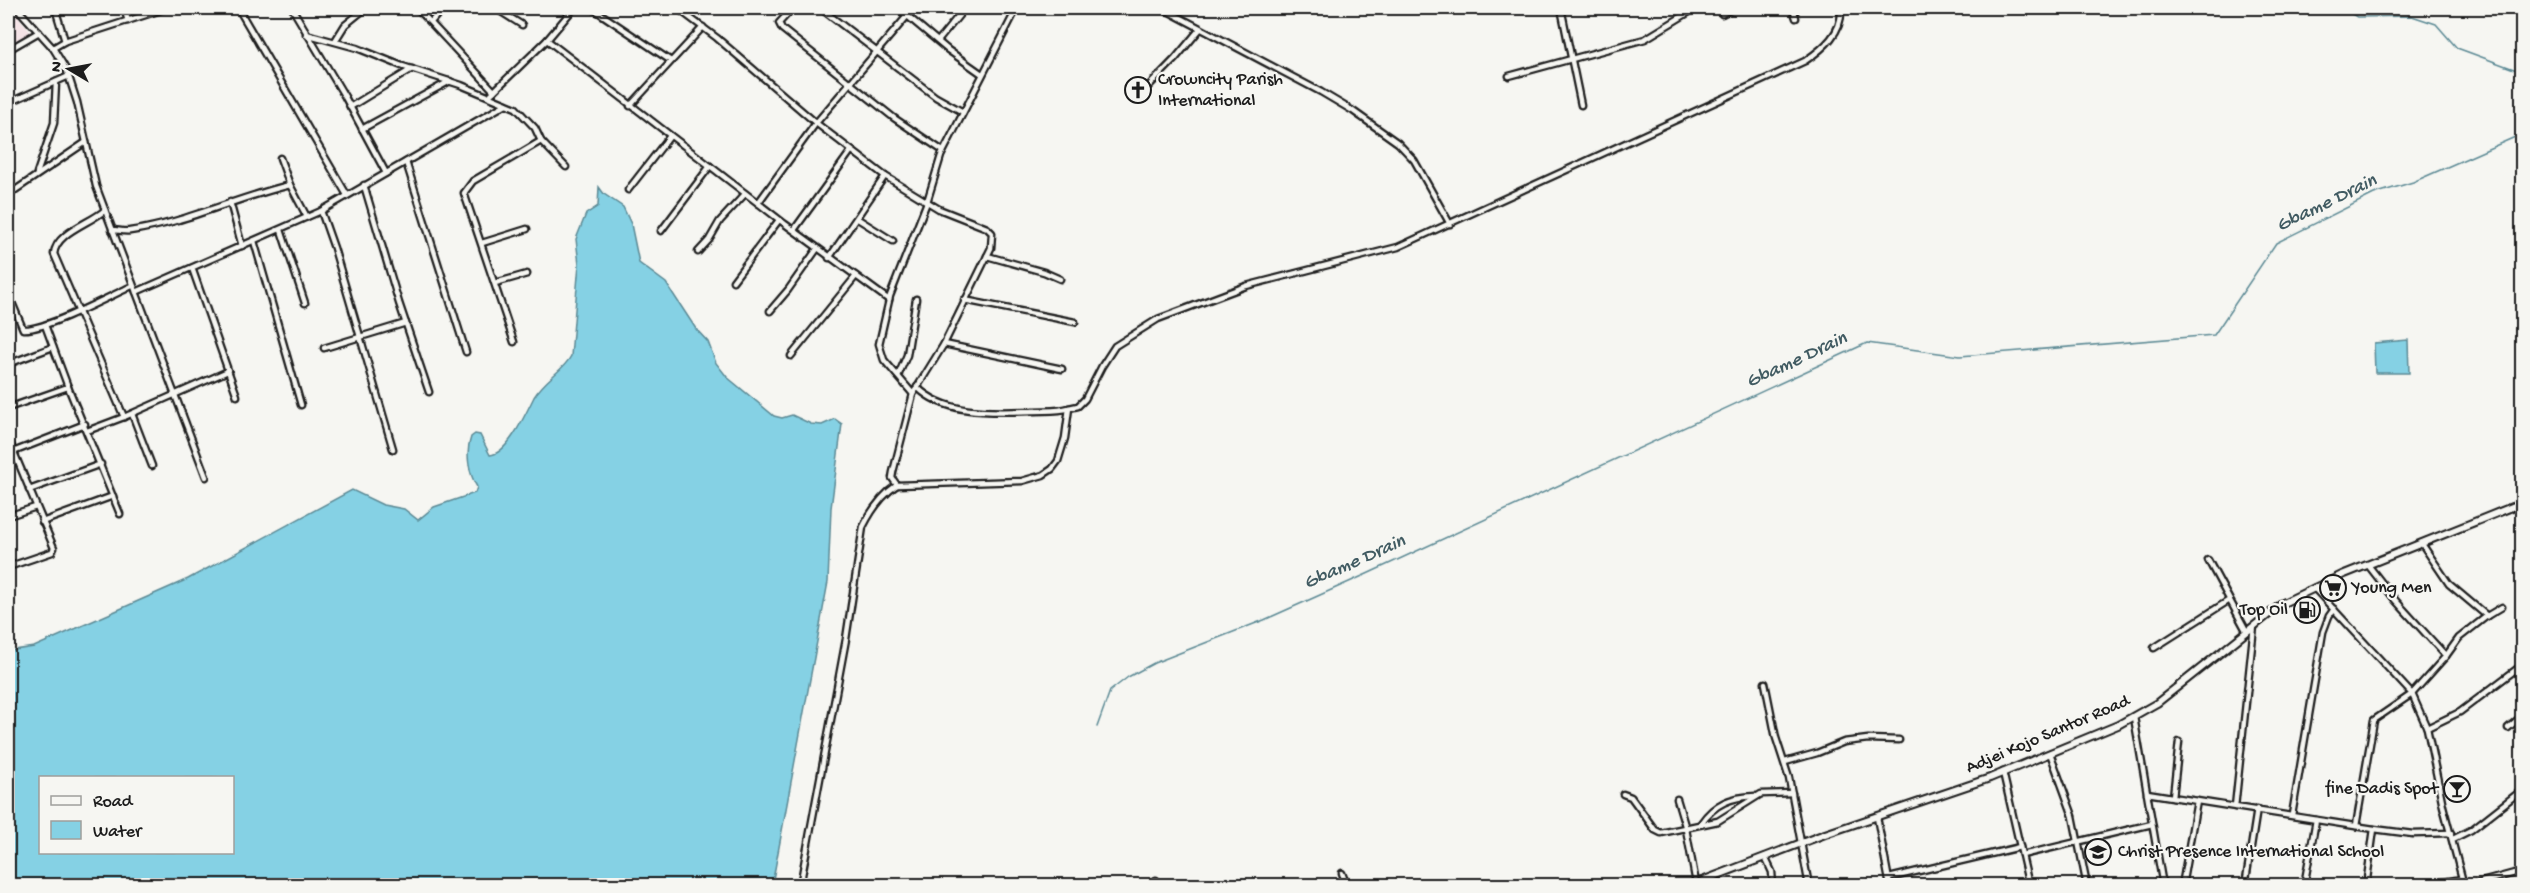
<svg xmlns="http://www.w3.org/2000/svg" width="2530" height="893" font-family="'Gochi Hand',sans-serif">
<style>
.built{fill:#f4e3e6}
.water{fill:#85d1e4;stroke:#5b8994;stroke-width:1.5;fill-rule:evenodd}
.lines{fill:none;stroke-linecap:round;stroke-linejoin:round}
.stream{stroke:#5b8994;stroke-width:1.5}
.minor-casing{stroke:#1c1c1c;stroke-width:9}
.tertiary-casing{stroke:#1c1c1c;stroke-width:10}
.minor{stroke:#f6f6f2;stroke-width:4.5}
.tertiary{stroke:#f6f6f2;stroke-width:6}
.labels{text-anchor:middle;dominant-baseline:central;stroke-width:4.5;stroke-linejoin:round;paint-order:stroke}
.poi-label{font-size:18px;fill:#1c1c1c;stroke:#f6f6f2;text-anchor:start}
.street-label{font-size:18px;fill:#1c1c1c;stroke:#f6f6f2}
.water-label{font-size:20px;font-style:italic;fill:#415b62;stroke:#f6f6f2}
</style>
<rect width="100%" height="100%" fill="#f6f6f2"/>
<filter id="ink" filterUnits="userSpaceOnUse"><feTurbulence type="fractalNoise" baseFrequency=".0167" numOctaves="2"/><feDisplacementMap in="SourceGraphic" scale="12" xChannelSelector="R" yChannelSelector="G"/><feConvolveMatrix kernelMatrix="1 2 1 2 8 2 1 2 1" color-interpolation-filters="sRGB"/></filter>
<g filter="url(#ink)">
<path class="built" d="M 12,9 L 31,33 L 8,49 L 8,12 Z"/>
<g class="water">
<path d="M 599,187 L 604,194 L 623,207 L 631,224 L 639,263 L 666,283 L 696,329 L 708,342 L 716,363 L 727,377 L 774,416 L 782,418 L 792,415 L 811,424 L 822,425 L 835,419 L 842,424 L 831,508 L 828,582 L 772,885 L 8,885 L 8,651 L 34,647 L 188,579 L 352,490 L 383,505 L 404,509 L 418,520 L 434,507 L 475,493 L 477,487 C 469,474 465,453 471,437 L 475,434 L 480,435 L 490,455 C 508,454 526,413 534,397 C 545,379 564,370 571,356 L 579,264 L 576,239 L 586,214 L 598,206 ZM 40,778 L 232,778 L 232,852 L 40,852 Z"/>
<path d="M 2408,340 L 2409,373 L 2375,373 L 2374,343 Z"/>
</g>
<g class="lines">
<g class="stream">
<path d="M 2342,8 L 2357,17 L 2412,16 L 2436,24 L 2457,48 L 2522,72"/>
<path d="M 1097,727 L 1110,691 L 1128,677 L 1154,663 L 1264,620 L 1367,574 L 1867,343 L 1960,356 L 2214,335 L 2276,243 L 2374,194 L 2413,182 L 2522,134"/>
</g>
<defs>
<g id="minor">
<path d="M 17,8 L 53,48 L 67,71 L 77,102 L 96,186 L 206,477"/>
<path d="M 55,8 L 65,41"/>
<path d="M 124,8 L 128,21"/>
<path d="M 238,8 L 347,195"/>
<path d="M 292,8 L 345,97 L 386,173"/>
<path d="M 417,8 L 494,91"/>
<path d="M 495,8 L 522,25"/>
<path d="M 592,8 L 671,61"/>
<path d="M 677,8 L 717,38 L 816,123 L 885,176 L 939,209 L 987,228 L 992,233 L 991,248 L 944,344 L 913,394"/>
<path d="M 793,8 L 779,23 L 782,29 L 894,118 L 943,151"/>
<path d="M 820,8 L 936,97 L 963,112"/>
<path d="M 898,8 L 948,50 L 982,74"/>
<path d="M 1162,8 L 1321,92 L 1353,111 L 1398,143 L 1414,160 L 1450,224"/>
<path d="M 1561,8 L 1581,105"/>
<path d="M 1793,8 L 1796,18"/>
<path d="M 1722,14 L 1734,8"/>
<path d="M 431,22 L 443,8"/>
<path d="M 306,34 L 357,48 L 402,66 L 461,85 L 516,108 L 535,128 L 541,141 L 566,167"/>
<path d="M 547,40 L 785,224 L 889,300"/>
<path d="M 335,41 L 345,25 L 366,8"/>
<path d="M 938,41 L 965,8"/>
<path d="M 53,48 L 65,41 L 167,8"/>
<path d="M 8,50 L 39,32"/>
<path d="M 1509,76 L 1645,39 L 1696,8"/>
<path d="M 489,96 L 547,40 L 574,8"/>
<path d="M 1135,100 L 1175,59 L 1200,29"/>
<path d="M 8,103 L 69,76"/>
<path d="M 630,106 L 703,27"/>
<path d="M 350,107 L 412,69"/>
<path d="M 362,129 L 450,81"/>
<path d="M 280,158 L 290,185 L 307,217"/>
<path d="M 406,162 L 466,352"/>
<path d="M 37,173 L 54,123 L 56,82"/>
<path d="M 364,185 L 399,303 L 429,392"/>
<path d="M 628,190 L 670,136"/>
<path d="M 8,195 L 86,142"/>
<path d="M 230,202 L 242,246"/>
<path d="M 758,203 L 816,123 L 914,8"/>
<path d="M 105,210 C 91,223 56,232 54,254 L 124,417"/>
<path d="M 321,211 L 334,248 L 393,449"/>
<path d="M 858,219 L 893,241"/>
<path d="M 112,230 C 118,230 124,232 130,231 C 185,223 235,198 290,185"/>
<path d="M 281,230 L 305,303"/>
<path d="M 794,230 L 851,151"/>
<path d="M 661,231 L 710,166"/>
<path d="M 254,241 L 301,405"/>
<path d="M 482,243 L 527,229"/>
<path d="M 698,252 L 709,240 L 720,221 L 745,194"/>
<path d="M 987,256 L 1044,272 L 1060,279"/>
<path d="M 829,258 L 885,176"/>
<path d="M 192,268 L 237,396"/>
<path d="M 733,281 L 779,220"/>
<path d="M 495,283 L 527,274"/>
<path d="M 136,292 L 321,211 L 506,104"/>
<path d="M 8,293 L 23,329 C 44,331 111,296 132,286"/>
<path d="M 964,300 L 1075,322"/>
<path d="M 770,311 L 788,290 L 817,249"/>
<path d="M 45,325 L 68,387 L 120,514"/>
<path d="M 514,342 L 464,193 L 473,181 L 541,141"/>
<path d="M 944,344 L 1062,369"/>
<path d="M 324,348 L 406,323"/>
<path d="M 791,356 L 856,276"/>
<path d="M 8,364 L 53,347"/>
<path d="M 898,376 L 907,355 L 916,299"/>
<path d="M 917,387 C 946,416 995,412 1032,411 C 1045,410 1057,412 1069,408"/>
<path d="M 8,408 L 68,387"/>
<path d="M 132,414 L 152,466"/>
<path d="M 87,431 L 124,417 L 228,371"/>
<path d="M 8,438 L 54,548 L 52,552 L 8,567"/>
<path d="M 13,452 L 85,424"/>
<path d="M 897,485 L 892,478 L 893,472 L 913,394 L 884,360 L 879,344 L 890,296 L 927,202 L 941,156 L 1017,8"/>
<path d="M 29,490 L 101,464"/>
<path d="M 8,516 L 36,507"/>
<path d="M 42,522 L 113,496"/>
<path d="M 2422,544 L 2449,584 L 2487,616"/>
<path d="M 2208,560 L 2247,632"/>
<path d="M 2368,565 L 2396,601 L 2446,656"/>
<path d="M 2314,588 L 2412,694 L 2427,728 L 2443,806 L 2464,886"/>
<path d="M 2154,648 L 2228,601"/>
<path d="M 1765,683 L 1776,738 L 1789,778 L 1809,886"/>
<path d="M 2134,717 L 2163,886"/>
<path d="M 2427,728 L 2460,712 L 2522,665"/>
<path d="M 2508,728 L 2522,716"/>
<path d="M 2050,753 L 2073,816 L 2087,886"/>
<path d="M 1785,762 L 1817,753 L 1844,742 L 1868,739 L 1899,740"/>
<path d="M 2003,772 L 2029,886"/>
<path d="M 2147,793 L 2374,829 L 2413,834 L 2451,833"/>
<path d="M 1623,794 L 1631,797 L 1655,830 L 1661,833 L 1718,821 L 1761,794 L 1792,793"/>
<path d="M 2173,797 L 2179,742"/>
<path d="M 1677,799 L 1686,829 L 1696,883"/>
<path d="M 2235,807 L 2254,626"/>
<path d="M 2292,815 L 2323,632 L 2329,616 L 2334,609"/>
<path d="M 1877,817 L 1890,886"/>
<path d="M 1701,823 C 1715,803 1731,797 1755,796"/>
<path d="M 2356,826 L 2374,720 L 2412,694 L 2446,656 L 2459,638 L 2487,616 L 2502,607"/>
<path d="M 2453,839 L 2471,830 L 2522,790"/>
<path d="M 2022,855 L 2152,824"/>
<path d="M 1765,857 L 1772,872 L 1773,886"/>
<path d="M 1342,873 L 1347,886"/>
<path d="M 1889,878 L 2020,847"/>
<path d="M 800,886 L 846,639 L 863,527 C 871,511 882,495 897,485 L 1022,481 L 1043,475 L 1052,469 L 1058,461 L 1065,438 L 1069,408 L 1078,406 L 1085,399 L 1102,366 L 1115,346 L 1158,319 L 1246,286 L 1398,247 L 1805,61 C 1824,48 1843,32 1841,8"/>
<path d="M 1151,886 L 1156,880"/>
<path d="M 2182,886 L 2197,801"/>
<path d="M 2245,886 L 2257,809"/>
<path d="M 2304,886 L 2316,820"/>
<path d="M 2366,886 L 2374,829"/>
<path d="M 2420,886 L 2462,879"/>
<path d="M 2467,886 L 2522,871"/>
</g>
<path id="tertiary" d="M 1689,886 L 1825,834 L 1990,778 L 2118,725 L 2157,703 L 2283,603 L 2342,575 L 2522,503"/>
</defs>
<use href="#minor" class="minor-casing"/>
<use href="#tertiary" class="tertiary-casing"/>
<use href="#minor" class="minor"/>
<use href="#tertiary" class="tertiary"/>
</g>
</g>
<defs>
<symbol id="church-ring" viewBox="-11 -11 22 22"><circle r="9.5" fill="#f6f6f2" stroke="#1c1c1c" stroke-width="1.5"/><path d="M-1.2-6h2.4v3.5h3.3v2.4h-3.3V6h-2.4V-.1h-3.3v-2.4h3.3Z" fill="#1c1c1c"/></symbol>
<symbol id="supermarket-ring" viewBox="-11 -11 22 22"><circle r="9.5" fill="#f6f6f2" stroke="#1c1c1c" stroke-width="1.5"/><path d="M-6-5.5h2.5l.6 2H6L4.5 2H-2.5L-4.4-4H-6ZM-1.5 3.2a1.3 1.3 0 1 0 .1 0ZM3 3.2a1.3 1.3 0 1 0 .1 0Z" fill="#1c1c1c"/></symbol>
<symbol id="fuel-ring" viewBox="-11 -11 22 22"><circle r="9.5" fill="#f6f6f2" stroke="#1c1c1c" stroke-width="1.5"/><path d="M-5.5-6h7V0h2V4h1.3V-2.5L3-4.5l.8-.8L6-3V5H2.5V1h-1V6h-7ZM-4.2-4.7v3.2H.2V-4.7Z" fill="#1c1c1c"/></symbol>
<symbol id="bar-ring" viewBox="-11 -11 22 22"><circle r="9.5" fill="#f6f6f2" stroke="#1c1c1c" stroke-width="1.5"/><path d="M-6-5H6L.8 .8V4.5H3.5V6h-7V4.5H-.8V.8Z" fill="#1c1c1c"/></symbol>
<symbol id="school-ring" viewBox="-11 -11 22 22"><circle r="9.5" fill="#f6f6f2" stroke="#1c1c1c" stroke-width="1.5"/><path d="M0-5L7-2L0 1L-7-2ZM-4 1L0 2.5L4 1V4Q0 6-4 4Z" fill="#1c1c1c"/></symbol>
</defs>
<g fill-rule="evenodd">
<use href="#church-ring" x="1123" y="75" width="30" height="30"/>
<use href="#supermarket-ring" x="2318" y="573" width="30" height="30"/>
<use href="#fuel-ring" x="2292" y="595" width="30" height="30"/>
<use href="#bar-ring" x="2442" y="774" width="30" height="30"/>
<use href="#school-ring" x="2083" y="837" width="30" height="30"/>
</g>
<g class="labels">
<g class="poi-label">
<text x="1158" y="80">Crowncity Parish<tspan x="1158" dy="21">International</tspan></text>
<text x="2352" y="588">Young Men</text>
<text x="2288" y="610" text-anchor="end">Top Oil</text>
<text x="2438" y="789" text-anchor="end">fine Dadis Spot</text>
<text x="2118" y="852">Christ Presence International School</text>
</g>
<g class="street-label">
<text transform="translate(2048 735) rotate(-23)">Adjei Kojo Santor Road</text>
</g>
<g class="water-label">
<text transform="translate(2327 204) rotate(-26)">Gbame Drain</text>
<text transform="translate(1797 361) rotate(-25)">Gbame Drain</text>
<text transform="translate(1355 563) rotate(-24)">Gbame Drain</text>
</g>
</g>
<rect width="2530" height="893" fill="none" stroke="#f6f6f2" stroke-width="30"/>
<rect x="15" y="15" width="2500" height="863" fill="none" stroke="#1c1c1c" stroke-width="2" filter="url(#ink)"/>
<rect x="39" y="776" width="195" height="78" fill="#f6f6f2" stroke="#9f9f9c" stroke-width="1.5"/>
<rect x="51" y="796" width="30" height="9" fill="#f6f6f2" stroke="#9f9f9c" stroke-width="1.5"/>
<text x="93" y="806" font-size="18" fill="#1c1c1c">Road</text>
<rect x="51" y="821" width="30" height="18" fill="#85d1e4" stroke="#9f9f9c" stroke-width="1.5"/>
<text x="93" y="836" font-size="18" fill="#1c1c1c">Water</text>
<g transform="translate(69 69) rotate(280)" stroke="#f6f6f2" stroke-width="4.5" paint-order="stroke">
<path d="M0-4.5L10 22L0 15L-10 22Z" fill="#1c1c1c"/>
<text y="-9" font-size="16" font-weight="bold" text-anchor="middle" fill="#1c1c1c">N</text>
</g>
</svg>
